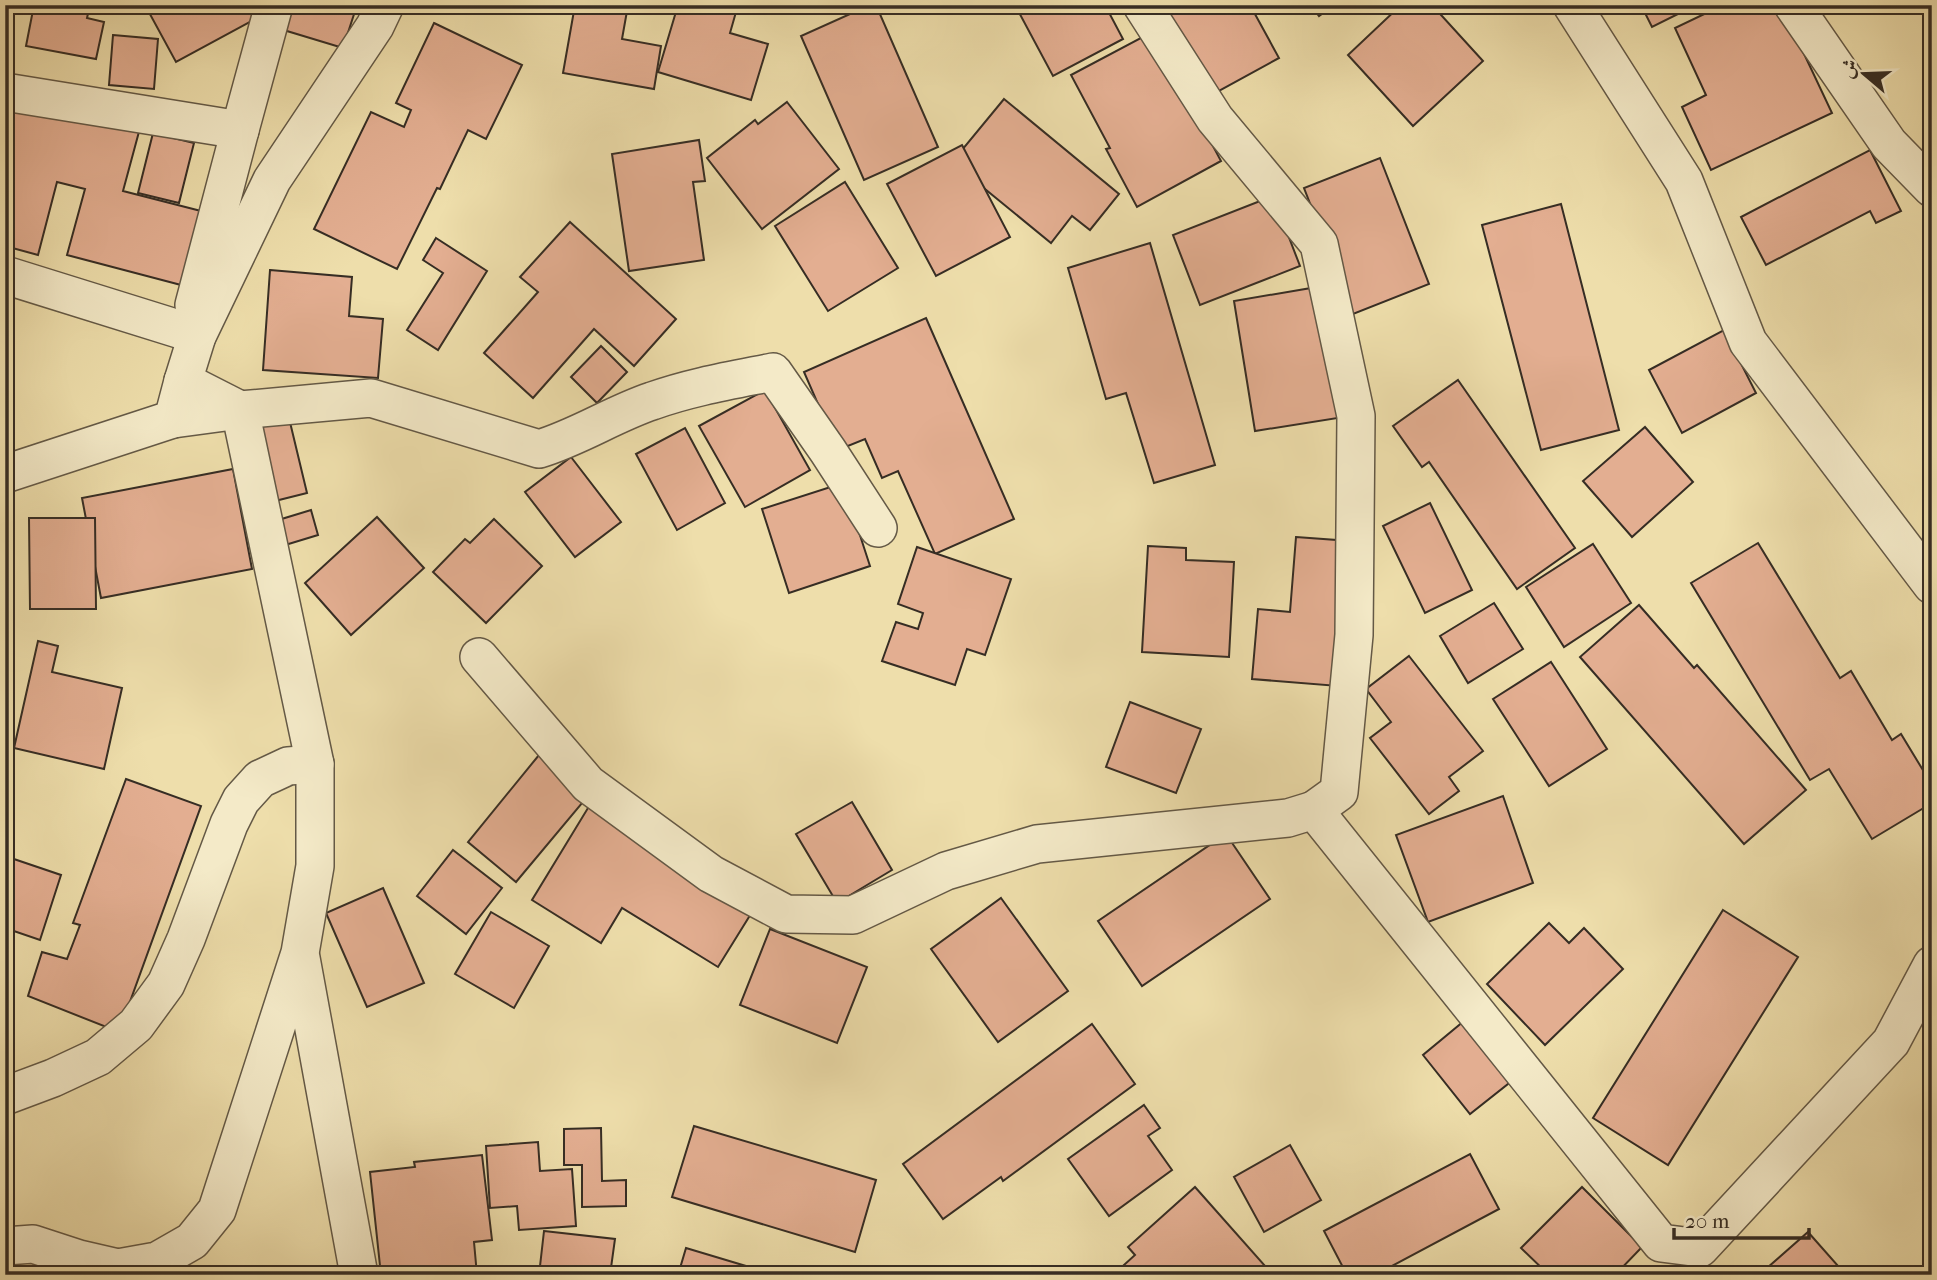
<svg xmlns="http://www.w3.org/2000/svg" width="1937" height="1280" font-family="'IM FELL French Canon',Amiri,serif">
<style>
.building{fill:#e3ae91;stroke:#362d24;stroke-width:2}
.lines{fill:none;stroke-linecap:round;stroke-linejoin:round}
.street-casing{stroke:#645946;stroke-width:40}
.street{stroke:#f4eac8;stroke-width:37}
</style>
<rect width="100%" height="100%" fill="#eedeab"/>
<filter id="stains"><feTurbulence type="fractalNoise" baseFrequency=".00286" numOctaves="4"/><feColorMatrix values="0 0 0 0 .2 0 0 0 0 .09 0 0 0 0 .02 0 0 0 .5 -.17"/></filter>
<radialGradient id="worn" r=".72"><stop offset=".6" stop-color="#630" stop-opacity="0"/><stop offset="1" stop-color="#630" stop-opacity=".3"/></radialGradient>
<g class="building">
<path d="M 34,5 L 90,5 L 87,18 L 104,22 L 96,59 L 26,46 Z"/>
<path d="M 145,5 L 250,5 L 257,18 L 176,62 Z"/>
<path d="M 284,5 L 357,5 L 343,48 L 277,28 Z"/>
<path d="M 575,5 L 597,5 L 627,11 L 622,39 L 661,46 L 654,89 L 563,73 Z"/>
<path d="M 678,5 L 738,5 L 730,33 L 768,44 L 751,100 L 658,72 Z"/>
<path d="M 870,5 L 876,5 L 938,147 L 864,180 L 801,36 Z"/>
<path d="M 1015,5 L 1105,5 L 1123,39 L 1053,76 Z"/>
<path d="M 1157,5 L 1250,5 L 1279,58 L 1208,97 Z"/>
<path d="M 1311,5 L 1334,5 L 1319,16 Z"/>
<path d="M 1401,5 L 1432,5 L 1483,61 L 1413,126 L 1348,55 Z"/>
<path d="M 1641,5 L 1696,5 L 1652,27 Z"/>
<path d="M 1723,5 L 1781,5 L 1832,113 L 1711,170 L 1682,107 L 1706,95 L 1675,28 Z"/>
<path d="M 434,23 L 522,65 L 486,139 L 468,130 L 440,189 L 437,188 L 397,269 L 314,229 L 371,112 L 404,127 L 411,110 L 396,103 Z"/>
<path d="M 1152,32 L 1221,161 L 1137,207 L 1106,149 L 1110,148 L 1071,75 Z"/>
<path d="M 113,35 L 158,39 L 154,89 L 109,85 Z"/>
<path d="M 5,99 L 140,128 L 123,191 L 201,211 L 181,285 L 67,255 L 85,189 L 57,182 L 38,255 L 5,246 Z"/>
<path d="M 1004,99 L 1119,194 L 1090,230 L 1072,216 L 1051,243 L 952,162 Z"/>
<path d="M 787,102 L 839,169 L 762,229 L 707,158 L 755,120 L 758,124 Z"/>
<path d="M 153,133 L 194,143 L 179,203 L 138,193 Z"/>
<path d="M 699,140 L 705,181 L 693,182 L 704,260 L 629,271 L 612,154 Z"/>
<path d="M 962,145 L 1010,237 L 936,276 L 887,184 Z"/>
<path d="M 1870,150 L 1901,211 L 1876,223 L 1870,211 L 1766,265 L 1741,217 Z"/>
<path d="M 1380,158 L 1429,284 L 1353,314 L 1304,188 Z"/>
<path d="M 845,182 L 898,268 L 828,311 L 775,226 Z"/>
<path d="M 1273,196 L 1300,266 L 1200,305 L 1173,235 Z"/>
<path d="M 1561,204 L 1619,430 L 1541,450 L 1482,225 Z"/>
<path d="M 570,222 L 676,319 L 634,366 L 594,329 L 533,398 L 484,353 L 538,292 L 520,277 Z"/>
<path d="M 436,238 L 487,271 L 438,350 L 407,330 L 443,273 L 423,260 Z"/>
<path d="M 1150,243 L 1215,465 L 1154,483 L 1126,393 L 1106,399 L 1068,268 Z"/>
<path d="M 270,270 L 352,277 L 349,316 L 383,319 L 378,378 L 263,370 Z"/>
<path d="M 1323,286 L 1344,417 L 1255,431 L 1234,301 Z"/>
<path d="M 926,318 L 1014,519 L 935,554 L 898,471 L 882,478 L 865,439 L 838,450 L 804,372 Z"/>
<path d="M 1724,330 L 1756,393 L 1682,433 L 1649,370 Z"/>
<path d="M 601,346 L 627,372 L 597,403 L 571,377 Z"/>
<path d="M 1458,380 L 1575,548 L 1517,589 L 1429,462 L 1422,467 L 1393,426 Z"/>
<path d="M 765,390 L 810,470 L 745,507 L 699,426 Z"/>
<path d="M 289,418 L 307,493 L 275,501 L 257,425 Z"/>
<path d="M 1645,427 L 1693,482 L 1632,537 L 1583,481 Z"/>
<path d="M 685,428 L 725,503 L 677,530 L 636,454 Z"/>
<path d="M 571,457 L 621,522 L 575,557 L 525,492 Z"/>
<path d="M 233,469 L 252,569 L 101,598 L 82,498 Z"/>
<path d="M 843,483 L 870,566 L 789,593 L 762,509 Z"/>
<path d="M 1430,503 L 1472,590 L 1425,613 L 1383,526 Z"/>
<path d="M 311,510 L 318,535 L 282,546 L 275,521 Z"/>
<path d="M 377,517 L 424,568 L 351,635 L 305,583 Z"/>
<path d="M 29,518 L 95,518 L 96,609 L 30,609 Z"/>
<path d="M 494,519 L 542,566 L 486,623 L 433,572 L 465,539 L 470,543 Z"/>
<path d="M 1296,537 L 1350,541 L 1338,686 L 1252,679 L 1258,609 L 1290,612 Z"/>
<path d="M 1758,543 L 1840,678 L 1851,671 L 1892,740 L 1901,734 L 1932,785 L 1932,803 L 1872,839 L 1829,769 L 1810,780 L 1691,583 Z"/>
<path d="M 1593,544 L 1631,603 L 1564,647 L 1526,587 Z"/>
<path d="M 1148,546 L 1186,548 L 1186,560 L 1234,562 L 1229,657 L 1142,652 Z"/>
<path d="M 917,547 L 1011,579 L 985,655 L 967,649 L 955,685 L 882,661 L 896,622 L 918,629 L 923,613 L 898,604 Z"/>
<path d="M 1494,603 L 1523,649 L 1468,683 L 1440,636 Z"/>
<path d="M 1639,605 L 1694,668 L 1697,665 L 1806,790 L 1744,844 L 1580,657 Z"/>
<path d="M 38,641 L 58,646 L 52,672 L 122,688 L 104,769 L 14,748 Z"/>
<path d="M 1409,656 L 1483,751 L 1449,777 L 1459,791 L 1429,814 L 1370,738 L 1391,722 L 1366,689 Z"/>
<path d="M 1551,662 L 1607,749 L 1549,786 L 1493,699 Z"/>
<path d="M 1130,702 L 1201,729 L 1176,793 L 1106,767 Z"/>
<path d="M 539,755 L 588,796 L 516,882 L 468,842 Z"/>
<path d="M 126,779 L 201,806 L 119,1032 L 28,996 L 42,952 L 67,959 L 80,925 L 73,923 Z"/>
<path d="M 1503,796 L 1533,883 L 1428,922 L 1396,835 Z"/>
<path d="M 852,802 L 892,870 L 837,903 L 796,834 Z"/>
<path d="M 591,803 L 757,904 L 718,967 L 622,908 L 601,943 L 532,900 Z"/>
<path d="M 1226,834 L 1270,899 L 1142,986 L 1098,921 Z"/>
<path d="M 453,850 L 502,888 L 466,934 L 417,896 Z"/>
<path d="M 5,856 L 61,875 L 40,940 L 5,928 Z"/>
<path d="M 383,888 L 424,983 L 367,1007 L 326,913 Z"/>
<path d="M 1001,898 L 1068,991 L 998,1042 L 931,949 Z"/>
<path d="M 1723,910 L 1798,957 L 1668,1165 L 1593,1118 Z"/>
<path d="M 491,912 L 549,946 L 514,1008 L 455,974 Z"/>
<path d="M 1549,923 L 1569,943 L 1584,928 L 1623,969 L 1545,1045 L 1487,984 Z"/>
<path d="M 770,929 L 867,967 L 837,1043 L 740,1005 Z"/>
<path d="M 1470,1016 L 1518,1076 L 1470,1114 L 1423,1055 Z"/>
<path d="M 1092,1024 L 1135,1084 L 1003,1181 L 1001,1177 L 943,1219 L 903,1164 Z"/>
<path d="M 1144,1105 L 1160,1128 L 1148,1136 L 1172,1170 L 1109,1216 L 1068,1159 Z"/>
<path d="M 694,1126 L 876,1180 L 855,1252 L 672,1197 Z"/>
<path d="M 601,1128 L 602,1181 L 626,1180 L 626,1206 L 582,1207 L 582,1165 L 564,1165 L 564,1129 Z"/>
<path d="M 538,1142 L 540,1171 L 572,1169 L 576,1226 L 519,1230 L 517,1206 L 490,1208 L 486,1146 Z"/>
<path d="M 1290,1145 L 1321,1200 L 1264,1232 L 1234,1177 Z"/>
<path d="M 1470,1154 L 1499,1209 L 1375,1275 L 1347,1275 L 1324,1231 Z"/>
<path d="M 482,1155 L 492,1240 L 474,1242 L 477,1275 L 381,1275 L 370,1172 L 415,1167 L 414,1162 Z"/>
<path d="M 1195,1187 L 1273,1275 L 1113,1275 L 1135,1255 L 1128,1247 Z"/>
<path d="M 1582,1187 L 1642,1247 L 1615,1275 L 1549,1275 L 1521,1248 Z"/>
<path d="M 544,1231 L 615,1239 L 610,1275 L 539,1275 Z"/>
<path d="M 1808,1232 L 1846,1275 L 1759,1275 Z"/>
<path d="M 686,1248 L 746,1266 L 744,1275 L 678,1275 Z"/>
</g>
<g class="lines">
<defs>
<g id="street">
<path d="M 1142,5 L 1215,119 L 1319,244 L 1356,416 L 1354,635 L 1339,792 L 1314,810"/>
<path d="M 1572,5 L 1684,181 L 1748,342 L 1932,585"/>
<path d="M 1793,5 L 1889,144 L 1932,188"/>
<path d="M 5,92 L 240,130"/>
<path d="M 5,275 L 188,332 L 197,336"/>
<path d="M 194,305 L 240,130 L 274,5"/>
<path d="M 173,419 L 240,410 L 371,398 L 539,449 C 579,437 613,414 652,401 C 691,387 733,380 773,372 L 828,451 L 878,528"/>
<path d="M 5,474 L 173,419 L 183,381 L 197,336 L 272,180 L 375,26 L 385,5"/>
<path d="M 479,657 L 588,784 L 711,874 L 786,914 L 853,915 L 946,871 L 1037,844 L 1288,818 L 1314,810 L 1661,1243 L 1700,1248 L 1891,1042 L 1932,965"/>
<path d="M 301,958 L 359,1275"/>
<path d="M 5,1096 L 53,1078 L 98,1057 L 136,1025 L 166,984 L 186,939 L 229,824 L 241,800 L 260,779 L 288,766 L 315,764"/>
<path d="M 5,1246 L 33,1244 L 79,1259 L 118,1268 L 157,1261 L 192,1241 L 217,1210 L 300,953 L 315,866 L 315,764 L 240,410 L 183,381"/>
</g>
</defs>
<use href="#street" class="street-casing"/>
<use href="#street" class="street"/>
</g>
<rect width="1937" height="1280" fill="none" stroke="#eedeab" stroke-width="28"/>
<rect x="7" y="7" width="1923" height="1266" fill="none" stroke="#362d24" stroke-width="3.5"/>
<rect x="14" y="14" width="1909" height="1252" fill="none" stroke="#362d24" stroke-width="2"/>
<g transform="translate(1864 74) rotate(289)" stroke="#f4eac8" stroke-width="5" paint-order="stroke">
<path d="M0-5L12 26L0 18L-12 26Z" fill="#362d24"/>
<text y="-10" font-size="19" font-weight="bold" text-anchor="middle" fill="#362d24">ش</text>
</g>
<path d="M1674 1228v10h135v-10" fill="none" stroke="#362d24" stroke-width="3.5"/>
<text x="1685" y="1228" font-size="21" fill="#362d24" stroke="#f4eac8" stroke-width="5" paint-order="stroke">20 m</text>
<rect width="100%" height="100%" filter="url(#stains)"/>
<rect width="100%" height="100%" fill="url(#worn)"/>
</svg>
